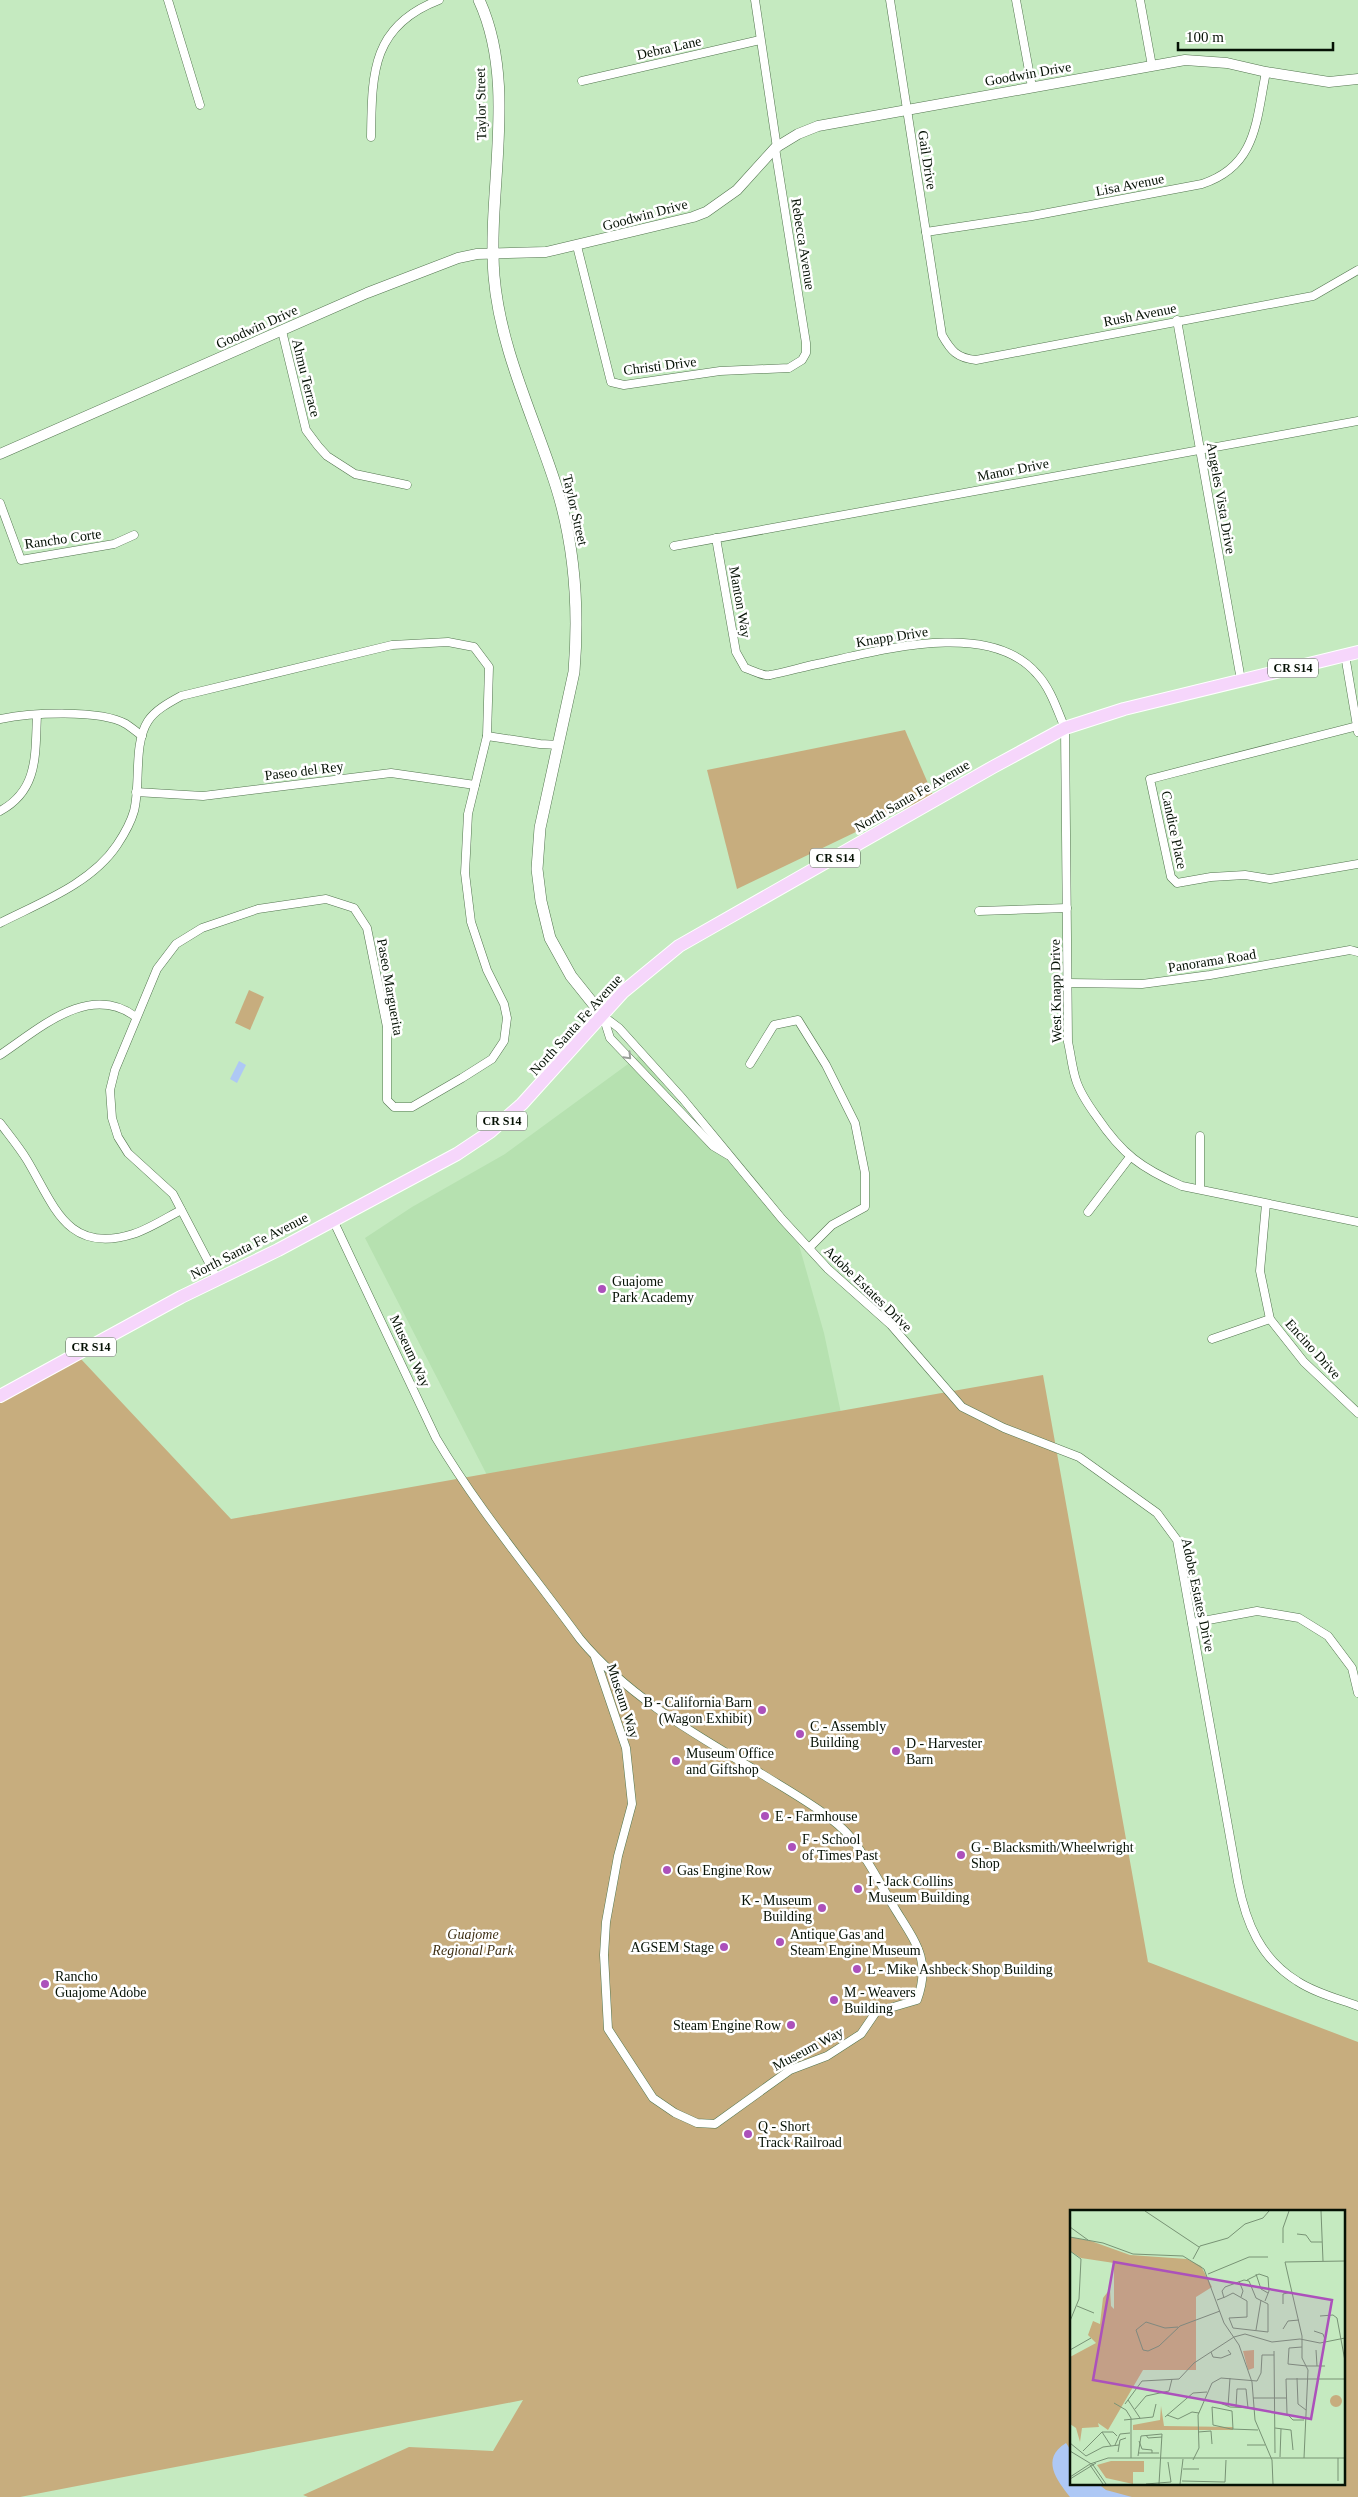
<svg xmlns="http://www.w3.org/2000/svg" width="1358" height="2497" font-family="'Times New Roman',serif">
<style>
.built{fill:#b6e1b0}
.green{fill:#c7ad7e;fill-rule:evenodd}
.water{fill:#aec8f5}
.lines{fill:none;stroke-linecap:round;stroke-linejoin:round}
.minor-casing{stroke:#53754f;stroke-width:9}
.tertiary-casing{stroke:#53754f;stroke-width:11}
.secondary-casing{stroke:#53754f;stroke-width:12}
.primary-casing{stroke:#fff;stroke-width:14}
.minor{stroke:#fff;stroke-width:8}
.tertiary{stroke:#fff;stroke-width:10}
.secondary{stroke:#fff;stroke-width:11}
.primary{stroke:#f6d6fb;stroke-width:12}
.oneway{stroke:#9ba09b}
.poi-dot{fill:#ac51bb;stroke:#fff;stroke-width:2}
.labels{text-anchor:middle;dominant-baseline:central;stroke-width:5;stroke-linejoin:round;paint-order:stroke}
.shield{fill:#fff;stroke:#50584f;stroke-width:1}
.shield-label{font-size:12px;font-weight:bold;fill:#051104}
.street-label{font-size:14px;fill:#051104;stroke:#fff}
.poi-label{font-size:14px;fill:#051104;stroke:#fff;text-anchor:start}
.park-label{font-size:14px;font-style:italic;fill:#403116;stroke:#fff}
.inset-road{fill:none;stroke:#789375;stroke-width:1}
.view{fill:#ac51bb;fill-opacity:0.15;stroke:#ac51bb;stroke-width:2.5}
.inset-edge{fill:none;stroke:#051104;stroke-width:2.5}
</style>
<rect width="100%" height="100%" fill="#c5eac0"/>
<path class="built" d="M 639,1056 L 799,1245 L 824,1333 L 844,1427 L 521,1541 L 365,1238 L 412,1207 L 505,1154 Z"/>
<g class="green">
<path d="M 905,730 L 933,795 L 737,889 L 707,770 Z"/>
<path d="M 249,990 L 264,997 L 250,1030 L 235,1023 Z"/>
<path d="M 80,1358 L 231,1519 L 1043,1375 L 1148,1962 L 1358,2042 L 1358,2497 L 308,2497 L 303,2495 L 409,2447 L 493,2451 L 523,2400 L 20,2497 L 0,2497 L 0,1403 ZM 1072,2211 L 1344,2211 L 1344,2483 L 1072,2483 Z"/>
</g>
<g class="water">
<path d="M 239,1061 L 246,1065 L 237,1083 L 230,1079 Z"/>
<path d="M 1066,2443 L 1072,2452 L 1072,2483 L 1097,2483 L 1106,2490 L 1132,2497 L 1070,2497 C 1057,2480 1040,2459 1066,2443 Z"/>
</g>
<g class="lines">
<defs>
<g id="minor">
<path d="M 168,0 L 200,105"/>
<path d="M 755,0 L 777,148"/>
<path d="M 890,0 L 942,335 C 951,351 957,358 976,360 L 1313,296 L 1358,270"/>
<path d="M 1016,0 L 1032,87"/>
<path d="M 1140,0 L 1152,66"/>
<path d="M 582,81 L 760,40"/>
<path d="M 371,137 C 372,74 371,26 439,0"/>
<path d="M 926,232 L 1032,216 L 1202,184 C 1257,166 1256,121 1266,72"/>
<path d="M 577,246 L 611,382 L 624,385 L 720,371 L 789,368 L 802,360 L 806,353 L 806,343 L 775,148"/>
<path d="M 1177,320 L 1241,680"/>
<path d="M 282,331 L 306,430 L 318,446 L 327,456 L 355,474 L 407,485"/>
<path d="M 0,503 L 21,560 L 114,544 L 134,535"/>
<path d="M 716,538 L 736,652 L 745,668 C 752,670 764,677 770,675 C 787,672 805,666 822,663 C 882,650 990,619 1037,674 C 1051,689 1057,710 1065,728 L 1068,1042 C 1071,1055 1072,1068 1076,1080 C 1080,1093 1089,1106 1097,1117 C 1122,1154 1141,1168 1182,1186 L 1358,1222"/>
<path d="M 674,546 L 1358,421"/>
<path d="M 1345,655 L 1358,732"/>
<path d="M 0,719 C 30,713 100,709 126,724 C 132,728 137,732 142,736"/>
<path d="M 1357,726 L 1150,779 L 1171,877 L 1177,883 L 1211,877 L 1245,875 L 1270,879 L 1358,864"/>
<path d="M 487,736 L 540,744 L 559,745"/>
<path d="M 136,792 L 203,796 L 391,773 L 475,785"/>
<path d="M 0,811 C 39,790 35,754 37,715"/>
<path d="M 979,911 L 1067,908"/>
<path d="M 0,923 C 39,903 91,884 117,845 C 123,836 131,822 134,811 C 141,784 133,744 148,721 C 155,710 170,702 181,696 L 392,645 L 448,642 L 474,647 L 489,667 L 487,736 L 468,814 L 465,873 L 471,922 L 487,970 L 504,1004 L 507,1018 L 504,1041 L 492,1059 L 462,1078 L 412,1107 L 394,1107 L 387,1100 L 387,1027 L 367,928 L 354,908 L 326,899 L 258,909 L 202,928 L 176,944 L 157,969 L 115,1070 L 110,1090 L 112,1118 L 118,1137 L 128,1153 L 173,1194 L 217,1278"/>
<path d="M 1068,983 L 1142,984 L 1210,975 L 1350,950 L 1358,952"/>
<path d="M 603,1016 L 619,1028 L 683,1099 L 782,1219 L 828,1269 L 891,1325 L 962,1407 L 1004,1428 L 1079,1457 L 1157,1513 L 1177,1540 L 1238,1882 C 1246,1923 1260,1958 1297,1981 C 1315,1993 1339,1999 1358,2006"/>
<path d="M 603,1016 L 610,1038 L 713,1146 L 728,1155"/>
<path d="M 0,1055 C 39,1029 89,982 136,1017"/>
<path d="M 750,1064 L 774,1025 L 798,1020 L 826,1065 L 855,1123 L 865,1173 L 865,1207 L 832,1225 L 809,1248"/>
<path d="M 0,1123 C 9,1135 19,1147 27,1160 C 54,1205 67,1255 133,1234 C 149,1229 166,1218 181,1210"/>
<path d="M 1200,1136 L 1200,1189"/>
<path d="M 1266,1204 L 1260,1271 L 1270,1319 L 1304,1362 L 1358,1413"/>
<path d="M 1088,1212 L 1130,1157"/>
<path d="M 333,1220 L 436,1438 C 478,1509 532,1573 580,1639 C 630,1699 700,1737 765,1776 C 789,1791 834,1816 851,1838 C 869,1860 882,1888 897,1912 C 917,1944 931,1962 917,2000 L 876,2012 L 861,2034 L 827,2056 L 790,2070 L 715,2124 L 697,2123 L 675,2113 L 653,2098 L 608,2029 L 604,1955 L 606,1922 L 618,1856 L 632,1804 L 626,1748 L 595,1657"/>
<path d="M 1212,1339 L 1270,1319"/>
<path d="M 1192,1623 L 1257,1611 L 1299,1618 L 1328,1636 L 1352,1668 L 1358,1693"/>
</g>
<path id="tertiary" d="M 0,454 L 367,293 L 458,258 L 477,254 L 546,252 L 693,217 L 706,212 L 737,190 L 775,148 L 798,134 L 818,126 L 1185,60 L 1227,63 L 1266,72 L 1329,82 L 1358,79"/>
<path id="secondary" d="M 479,0 C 518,84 487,188 494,276 C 500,349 534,417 556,486 C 575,546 579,610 574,672 L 540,828 L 537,869 L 541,901 L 550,938 L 571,976 L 603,1016"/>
<path id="primary" d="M 0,1396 L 181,1297 L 278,1250 L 457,1154 L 490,1132 L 522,1104 L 623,992 L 679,946 L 993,767 L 1065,728 L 1124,709 L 1358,652"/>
</defs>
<use href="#minor" class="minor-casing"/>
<use href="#tertiary" class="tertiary-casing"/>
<use href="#secondary" class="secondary-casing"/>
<use href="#primary" class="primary-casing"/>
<use href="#minor" class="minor"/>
<use href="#tertiary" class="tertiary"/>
<use href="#secondary" class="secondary"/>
<use href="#primary" class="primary"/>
</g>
<defs><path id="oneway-chevron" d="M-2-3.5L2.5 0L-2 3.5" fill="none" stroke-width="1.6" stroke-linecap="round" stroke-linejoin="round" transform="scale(1.25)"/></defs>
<use class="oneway" href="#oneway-chevron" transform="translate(628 1056) rotate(46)"/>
<g class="poi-dot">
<circle cx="602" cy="1289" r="5"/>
<circle cx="762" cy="1710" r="5"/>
<circle cx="800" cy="1734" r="5"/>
<circle cx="896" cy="1751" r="5"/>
<circle cx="676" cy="1761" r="5"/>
<circle cx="765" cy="1816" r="5"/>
<circle cx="792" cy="1847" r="5"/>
<circle cx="961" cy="1855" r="5"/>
<circle cx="667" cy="1870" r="5"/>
<circle cx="858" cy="1889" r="5"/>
<circle cx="822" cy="1908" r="5"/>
<circle cx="780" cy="1942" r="5"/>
<circle cx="724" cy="1947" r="5"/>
<circle cx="857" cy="1969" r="5"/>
<circle cx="45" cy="1984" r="5"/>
<circle cx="834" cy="2000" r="5"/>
<circle cx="791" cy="2025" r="5"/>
<circle cx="748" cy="2134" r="5"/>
</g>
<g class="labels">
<g class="shield">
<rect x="1268" y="658.5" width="50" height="19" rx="4"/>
<rect x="810" y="848.5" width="50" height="19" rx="4"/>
<rect x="477" y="1111.5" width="50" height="19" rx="4"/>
<rect x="66" y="1337.5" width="50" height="19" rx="4"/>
</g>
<g class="shield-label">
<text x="1293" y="668">CR S14</text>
<text x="835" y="858">CR S14</text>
<text x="502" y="1121">CR S14</text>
<text x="91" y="1347">CR S14</text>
</g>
<g class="street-label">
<text transform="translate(669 48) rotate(-13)">Debra Lane</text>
<text transform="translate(1028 74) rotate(-10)">Goodwin Drive</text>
<text transform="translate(481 104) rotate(-91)">Taylor Street</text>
<text transform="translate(927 160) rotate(81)">Gail Drive</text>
<text transform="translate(1130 185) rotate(-11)">Lisa Avenue</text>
<text transform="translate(645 215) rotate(-15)">Goodwin Drive</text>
<text transform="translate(803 244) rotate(81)">Rebecca Avenue</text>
<text transform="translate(1140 315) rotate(-11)">Rush Avenue</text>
<text transform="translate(257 327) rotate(-24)">Goodwin Drive</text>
<text transform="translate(660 366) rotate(-7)">Christi Drive</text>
<text transform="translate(306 378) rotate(76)">Ahmu Terrace</text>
<text transform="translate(1013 470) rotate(-11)">Manor Drive</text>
<text transform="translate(1221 498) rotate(80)">Angeles Vista Drive</text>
<text transform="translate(575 510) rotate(77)">Taylor Street</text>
<text transform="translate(63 539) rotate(-8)">Rancho Corte</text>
<text transform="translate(740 602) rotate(80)">Manton Way</text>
<text transform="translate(892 637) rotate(-9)">Knapp Drive</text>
<text transform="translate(304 771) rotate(-7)">Paseo del Rey</text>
<text transform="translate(912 796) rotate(-30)">North Santa Fe Avenue</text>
<text transform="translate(1174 830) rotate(78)">Candice Place</text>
<text transform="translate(1212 961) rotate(-9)">Panorama Road</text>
<text transform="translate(390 987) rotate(80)">Paseo Marguerita</text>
<text transform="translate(1056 991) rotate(-91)">West Knapp Drive</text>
<text transform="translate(576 1025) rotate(-48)">North Santa Fe Avenue</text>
<text transform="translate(249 1246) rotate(-27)">North Santa Fe Avenue</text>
<text transform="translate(868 1289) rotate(44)">Adobe Estates Drive</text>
<text transform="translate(1313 1349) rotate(48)">Encino Drive</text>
<text transform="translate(410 1351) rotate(65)">Museum Way</text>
<text transform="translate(1198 1595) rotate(78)">Adobe Estates Drive</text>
<text transform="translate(623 1701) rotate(72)">Museum Way</text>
<text transform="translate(808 2049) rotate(-28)">Museum Way</text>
</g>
<g class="poi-label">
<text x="612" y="1281">Guajome<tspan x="612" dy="16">Park Academy</tspan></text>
<text x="752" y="1702" text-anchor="end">B - California Barn<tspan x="752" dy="16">(Wagon Exhibit)</tspan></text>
<text x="810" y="1726">C - Assembly<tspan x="810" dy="16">Building</tspan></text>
<text x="906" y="1743">D - Harvester<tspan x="906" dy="16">Barn</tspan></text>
<text x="686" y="1753">Museum Office<tspan x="686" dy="16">and Giftshop</tspan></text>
<text x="775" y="1816">E - Farmhouse</text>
<text x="802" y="1839">F - School<tspan x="802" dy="16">of Times Past</tspan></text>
<text x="971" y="1847">G - Blacksmith/Wheelwright<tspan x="971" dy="16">Shop</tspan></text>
<text x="677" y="1870">Gas Engine Row</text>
<text x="868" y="1881">I - Jack Collins<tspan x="868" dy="16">Museum Building</tspan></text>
<text x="812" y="1900" text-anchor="end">K - Museum<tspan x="812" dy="16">Building</tspan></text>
<text x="790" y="1934">Antique Gas and<tspan x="790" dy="16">Steam Engine Museum</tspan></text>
<text x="714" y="1947" text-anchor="end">AGSEM Stage</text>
<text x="867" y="1969">L - Mike Ashbeck Shop Building</text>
<text x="55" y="1976">Rancho<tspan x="55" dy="16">Guajome Adobe</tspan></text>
<text x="844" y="1992">M - Weavers<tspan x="844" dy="16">Building</tspan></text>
<text x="781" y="2025" text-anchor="end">Steam Engine Row</text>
<text x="758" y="2126">Q - Short<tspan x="758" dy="16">Track Railroad</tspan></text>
</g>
<g class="park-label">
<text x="473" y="1934">Guajome<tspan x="473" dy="16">Regional Park</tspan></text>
</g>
</g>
<g transform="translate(1070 2210)">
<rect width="275" height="275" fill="#c5eac0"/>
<path d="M 0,27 L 21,31 L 60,45 L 117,49 L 131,56 L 142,77 L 126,87 L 126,160 L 73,160 L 38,220 L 28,213 L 29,217 L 12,218 L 10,232 L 6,218 L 0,214 L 0,147 L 26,133 L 18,125 L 23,111 L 30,114 L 33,88 L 40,79 L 41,96 L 44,99 L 44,53 L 11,48 L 0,41 ZM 184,140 L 184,158 L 178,160 L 173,141 ZM260 191a6 6 0 1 1 12 0a6 6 0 1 1-12 0ZM 91,196 L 94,216 L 163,217 L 163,220 L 63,220 L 63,215 L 90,210 ZM 41,251 L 74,251 L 74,262 L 63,262 L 63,274 L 36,268 L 27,255 Z" fill="#c7ad7e"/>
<path class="inset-road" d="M 75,1 L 129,37M 251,1 L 253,51M 0,17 L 18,30M 227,24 L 236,25 L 241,32 L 252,32M 0,27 L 33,33 L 63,44 L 113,46 L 134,59 L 154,113 L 169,135 L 182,172 L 185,210 L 202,250 L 203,274M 213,33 L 213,18 L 219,1M 0,41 L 11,49 L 9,89 L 0,111M 123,49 L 130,36 L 158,28 L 175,14 L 193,8 L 199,1M 138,64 L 179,47 L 198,47M 186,64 L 191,79 L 198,83M 177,70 L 189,64 L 198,67 L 199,81 L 195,91M 169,71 L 173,81 L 171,87M 147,90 L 155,87 L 163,83 L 177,91 L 177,107 L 159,108 L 163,118 L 198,122 L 198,94 L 186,88 L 179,71 L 174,70 L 155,77 L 152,81 L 154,88M 213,94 L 213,84 L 222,82M 7,96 L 24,103M 250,106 L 263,105 L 267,108 L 275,151M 108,117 L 95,118 L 76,112 L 66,120 L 73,140 L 78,141 L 89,136 L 110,116 L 150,101M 213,119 L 218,111 L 229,110M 186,120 L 191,90M 244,121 L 253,124 L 256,132M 164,127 L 175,124 L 202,132 L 230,129 L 250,133 L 275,128M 232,137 L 219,138 L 218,154 L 237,156M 0,140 L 21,128M 246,140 L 247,156M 204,141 L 205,243M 141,142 L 143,147 L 151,148 L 161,144 L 158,140M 237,156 L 255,156M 227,168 L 228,194 L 236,200M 183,188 L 216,188M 58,190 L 70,208M 44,193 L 56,200 L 61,208 L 61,248M 150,193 L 160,197 L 184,198M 55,194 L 72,171 L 109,169 L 124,153 L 164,127M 158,196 L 160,168M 166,197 L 167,179 L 176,179 L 178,198M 65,199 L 76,186 L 99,181 L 102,169M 97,205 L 108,209 L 122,202 L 129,203M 95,207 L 123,183 L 137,182M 54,210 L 83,207 L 86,194M 234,210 L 223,210 L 217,204 L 216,169 L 275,169M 205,218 L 221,220 L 223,240M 163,219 L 162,201 L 142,197 L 143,215 L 161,219 L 188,220M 32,222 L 41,236M 128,222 L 141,221 L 142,234M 76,225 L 78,228 L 92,227M 69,231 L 72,239 L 82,240 L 82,243M 0,233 L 16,246 L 33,237 L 49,235M 45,235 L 50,224 L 60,223M 177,235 L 195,235M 0,241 L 23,255 L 36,274M 13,241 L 32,222 L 43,222 L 47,226M 48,242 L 50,230 L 56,228M 69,243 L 89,243M 68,246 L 71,226 L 92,224 L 89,274M 210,247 L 211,219M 234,248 L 238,160 L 232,148 L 232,126 L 215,52 L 275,51M 268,248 L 268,271M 123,250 L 129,238 L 128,205 L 142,173 L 151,168 L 187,171 L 191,163 L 192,145 L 204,145M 20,255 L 33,274M 113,259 L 129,259M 0,267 L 20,254 L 38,248 L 275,248M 0,269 L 26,253M 112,271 L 155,272 L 156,250M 76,274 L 101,272 L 98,252M 110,274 L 113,249"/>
<path class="view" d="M 44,52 L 262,90 L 241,209 L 23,170 Z"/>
<rect width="275" height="275" class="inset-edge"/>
</g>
<path d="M1178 42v8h155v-8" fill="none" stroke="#051104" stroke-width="2.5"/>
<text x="1186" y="42" font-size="15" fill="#051104" stroke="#ffffff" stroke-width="4" paint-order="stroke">100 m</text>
</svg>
